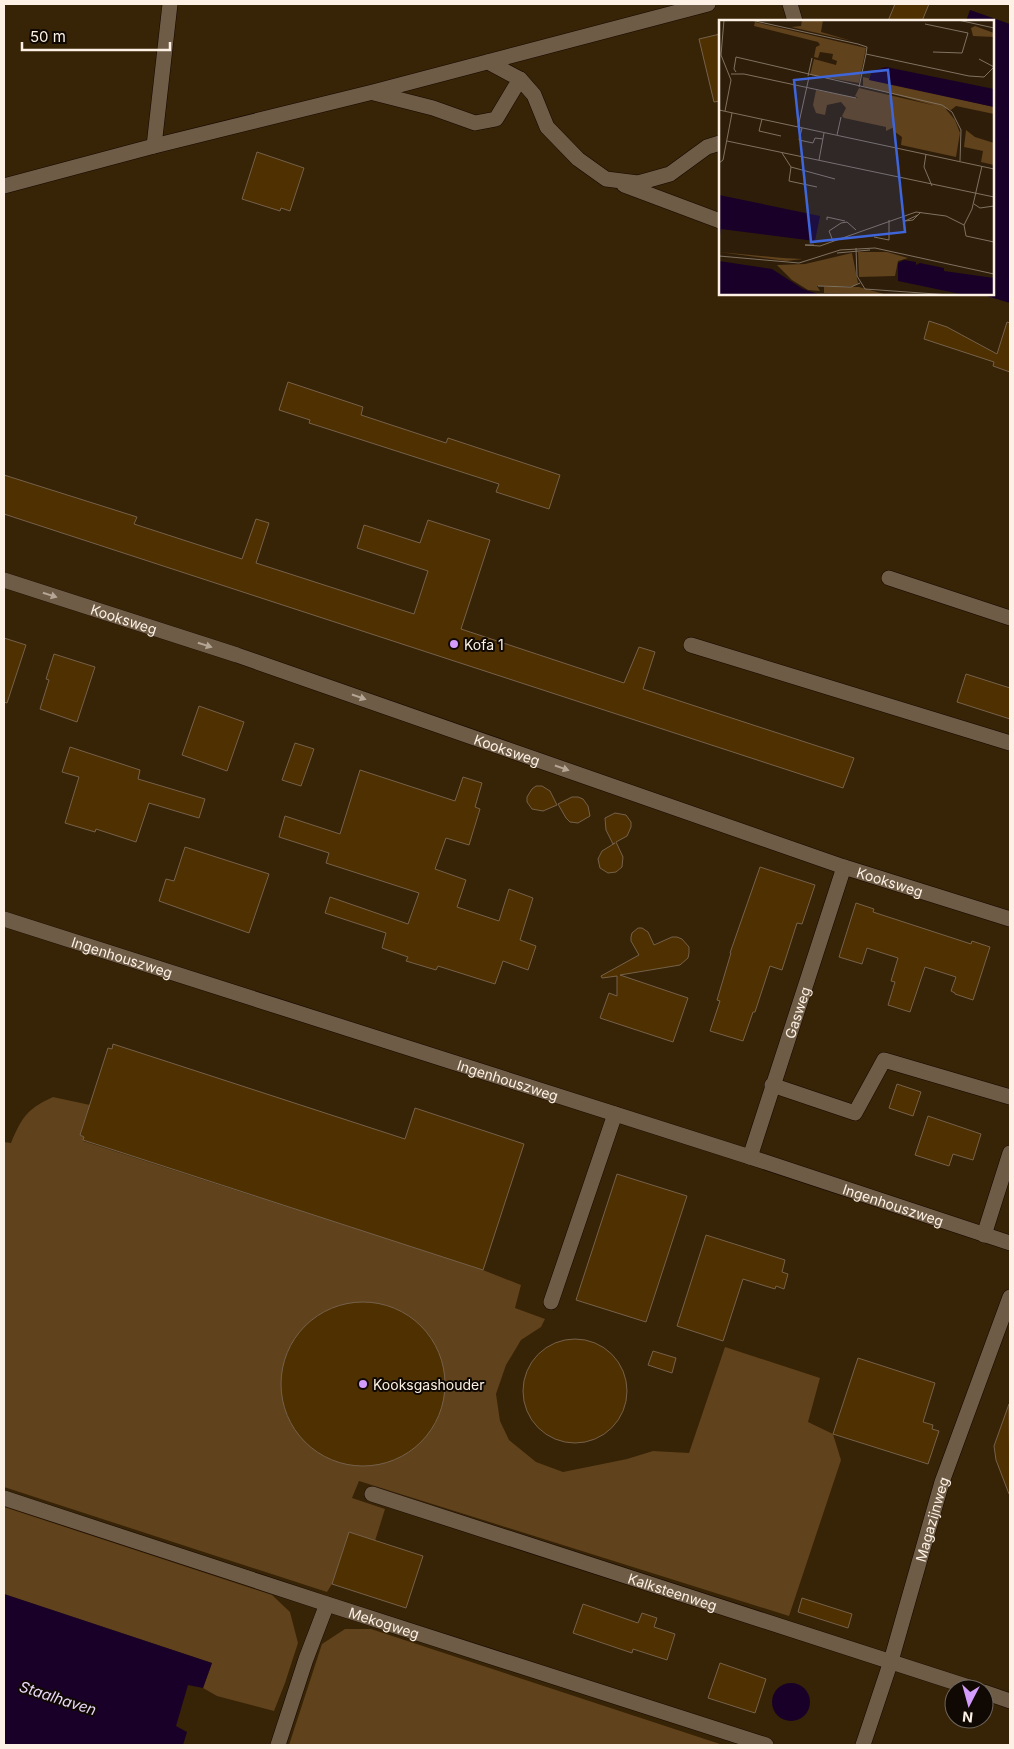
<svg xmlns="http://www.w3.org/2000/svg" width="1014" height="1749" font-family="Inter,sans-serif">
<style>
.built{fill:#372306;fill-rule:evenodd}
.green{fill:#60421c}
.water{fill:#190029}
.building{fill:#4f3000;stroke:#75614b}
.lines{fill:none;stroke-linecap:round;stroke-linejoin:round}
.minor-casing{stroke:#150700;stroke-width:16}
.minor{stroke:#6f5c46;stroke-width:15}
.oneway{fill:#b6a695}
.poi-dot{fill:#d49cfc;stroke:#100903;stroke-width:2}
.labels{text-anchor:middle;dominant-baseline:central;stroke-width:4;stroke-linejoin:round;paint-order:stroke}
.street-label{font-size:14px;fill:#fcf1e4;stroke:#100903}
.poi-label{font-size:14px;fill:#fcf1e4;stroke:#100903;text-anchor:start}
.water-label{font-size:15px;font-style:italic;fill:#ead7f9;stroke:#100903}
.inset-road{fill:none;stroke:#807261;stroke-width:1}
.view{fill:#3e66da;fill-opacity:0.15;stroke:#3e66da;stroke-width:2.5}
.inset-edge{fill:none;stroke:#fcf1e4;stroke-width:2.5}
</style>
<rect width="100%" height="100%" fill="#2e1d09"/>
<path class="built" d="M 4,4 L 1010,4 L 1010,1745 L 4,1745 ZM 720,21 L 993,21 L 993,294 L 720,294 ZM 954,1689 L 984,1689 L 984,1719 L 954,1719 Z"/>
<g class="green">
<path d="M 53,1097 L 90,1105 L 80,1135 L 84,1137 L 83,1141 L 369,1233 L 371,1229 L 376,1235 L 483,1270 L 521,1285 L 515,1308 L 545,1319 L 541,1327 L 521,1340 L 506,1365 L 496,1394 L 500,1421 L 509,1440 L 536,1462 L 563,1472 L 627,1459 L 653,1451 L 689,1453 L 725,1347 L 820,1378 L 808,1422 L 833,1434 L 841,1460 L 789,1616 L 359,1481 L 352,1498 L 385,1509 L 375,1541 L 349,1533 L 332,1584 L 327,1592 L 4,1487 L 4,1142 L 11,1143 C 22,1117 27,1109 53,1097 Z"/>
<path d="M 4,1507 L 272,1595 L 290,1612 L 298,1643 L 285,1683 L 274,1711 L 217,1696 L 203,1688 L 212,1663 L 4,1594 Z"/>
<path d="M 345,1629 L 371,1629 L 723,1745 L 289,1745 L 322,1644 Z"/>
</g>
<g class="water">
<path d="M 970,10 L 1010,24 L 1010,303 L 980,294 L 993,294 L 993,21 L 966,21 Z"/>
<path d="M 4,1594 L 212,1663 L 203,1688 L 188,1685 L 176,1726 L 187,1732 L 183,1745 L 4,1745 Z"/>
<circle cx="791" cy="1702" r="19"/>
</g>
<g class="building">
<path d="M 895,4 L 929,4 L 922,21 L 888,21 Z"/>
<path d="M 720,34 L 720,101 L 714,102 L 699,39 Z"/>
<path d="M 257,152 L 304,168 L 290,211 L 281,208 L 280,211 L 242,199 Z"/>
<path d="M 929,321 L 947,327 L 997,354 L 1007,322 L 1010,323 L 1010,372 L 993,366 L 994,362 L 924,339 Z"/>
<path d="M 288,382 L 363,407 L 361,415 L 446,443 L 448,438 L 560,475 L 549,509 L 496,492 L 499,484 L 328,429 L 309,423 L 310,420 L 279,410 Z"/>
<path d="M 4,475 L 137,517 L 134,524 L 242,559 L 256,519 L 269,523 L 256,563 L 414,614 L 428,571 L 357,548 L 364,525 L 420,543 L 428,520 L 490,540 L 461,629 L 624,683 L 639,647 L 655,652 L 643,689 L 854,758 L 843,788 L 4,514 Z"/>
<path d="M 4,638 L 26,645 L 7,703 L 4,702 Z"/>
<path d="M 54,654 L 95,667 L 77,722 L 40,709 L 49,680 L 46,679 Z"/>
<path d="M 966,674 L 1010,688 L 1010,719 L 957,702 Z"/>
<path d="M 199,706 L 244,722 L 227,771 L 182,755 Z"/>
<path d="M 295,743 L 314,749 L 301,786 L 282,780 Z"/>
<path d="M 70,747 L 140,770 L 138,779 L 205,799 L 199,818 L 149,803 L 136,842 L 96,829 L 95,832 L 65,823 L 79,777 L 62,772 Z"/>
<path d="M 360,770 L 455,801 L 463,777 L 482,783 L 475,807 L 480,809 L 469,845 L 446,838 L 435,869 L 466,880 L 457,907 L 499,921 L 509,889 L 533,898 L 520,940 L 536,946 L 528,970 L 503,961 L 495,984 L 438,966 L 436,970 L 406,961 L 408,957 L 382,948 L 386,933 L 325,913 L 330,897 L 408,924 L 419,893 L 326,863 L 329,853 L 279,837 L 285,816 L 340,834 Z"/>
<path d="M 536,786 L 542,786 L 550,791 L 557,805 L 543,811 L 532,809 L 527,802 L 527,797 L 532,789 Z"/>
<path d="M 572,797 L 578,797 L 583,799 L 588,806 L 590,816 L 578,823 L 570,822 L 566,818 L 558,804 Z"/>
<path d="M 615,813 L 626,815 L 631,822 L 631,827 L 627,836 L 616,842 L 623,857 L 622,867 L 616,872 L 608,873 L 600,868 L 598,859 L 602,851 L 615,843 L 613,844 L 606,830 L 605,818 Z"/>
<path d="M 185,847 L 269,874 L 249,933 L 159,901 L 166,879 L 174,881 Z"/>
<path d="M 760,867 L 815,885 L 802,924 L 797,923 L 782,970 L 770,966 L 755,1012 L 753,1012 L 743,1041 L 710,1031 L 720,1001 L 717,1000 L 731,953 L 730,953 Z"/>
<path d="M 856,903 L 874,909 L 873,912 L 971,944 L 972,941 L 990,947 L 973,1000 L 955,994 L 955,993 L 951,991 L 956,977 L 925,967 L 910,1012 L 888,1005 L 895,982 L 891,981 L 898,958 L 867,948 L 862,964 L 839,957 Z"/>
<path d="M 638,928 L 642,928 L 648,932 L 654,945 L 672,937 L 677,937 L 682,939 L 689,947 L 689,953 L 688,958 L 680,965 L 620,975 L 688,998 L 673,1042 L 600,1018 L 609,993 L 617,996 L 617,976 L 602,978 L 601,976 L 639,955 L 631,941 L 631,937 L 632,933 Z"/>
<path d="M 113,1044 L 405,1139 L 415,1108 L 524,1144 L 483,1270 L 83,1140 L 84,1137 L 80,1135 L 108,1048 L 112,1049 Z"/>
<path d="M 897,1084 L 921,1092 L 913,1116 L 889,1108 Z"/>
<path d="M 928,1116 L 981,1134 L 973,1160 L 953,1154 L 949,1166 L 915,1155 Z"/>
<path d="M 617,1174 L 687,1196 L 646,1322 L 576,1300 Z"/>
<path d="M 706,1235 L 785,1260 L 782,1272 L 788,1274 L 784,1289 L 776,1286 L 775,1289 L 743,1279 L 723,1341 L 677,1326 Z"/>
<circle cx="363" cy="1384" r="82"/>
<circle cx="575" cy="1391" r="52"/>
<path d="M 653,1351 L 676,1358 L 672,1373 L 648,1365 Z"/>
<path d="M 858,1358 L 935,1383 L 923,1422 L 933,1425 L 932,1429 L 939,1431 L 928,1464 L 833,1434 Z"/>
<path d="M 1009,1404 L 1010,1494 L 1009,1494 L 996,1460 L 994,1446 Z"/>
<path d="M 349,1532 L 423,1556 L 406,1608 L 332,1584 Z"/>
<path d="M 802,1598 L 852,1614 L 848,1628 L 798,1612 Z"/>
<path d="M 583,1604 L 638,1623 L 642,1613 L 657,1618 L 654,1627 L 675,1634 L 667,1660 L 633,1649 L 632,1653 L 573,1633 Z"/>
<path d="M 720,1663 L 766,1679 L 755,1713 L 708,1698 Z"/>
</g>
<g class="lines">
<defs>
<g id="minor">
<path d="M 790,4 L 795,21"/>
<path d="M 520,79 L 534,95 L 547,127 L 578,159 L 606,179 L 638,183 L 670,174 L 707,147 L 720,143"/>
<path d="M 374,93 L 433,108 L 475,123 L 496,119 L 520,79 L 488,62"/>
<path d="M 154,146 L 170,4"/>
<path d="M 624,185 L 720,221"/>
<path d="M 4,186 L 154,146 L 373,92 L 708,4"/>
<path d="M 889,578 L 1010,618"/>
<path id="s1" d="M 4,580 L 237,655 L 844,867 L 1010,919"/>
<path d="M 691,645 L 1010,743"/>
<path id="s2" d="M 4,919 L 750,1157 L 1010,1243"/>
<path d="M 772,1085 L 855,1113 L 884,1060 L 1010,1097"/>
<path id="s3" d="M 750,1157 L 844,867"/>
<path d="M 984,1235 L 1010,1153"/>
<path d="M 551,1302 L 615,1114"/>
<path id="s4" d="M 372,1494 L 975,1689"/>
<path id="s5" d="M 4,1498 L 327,1604 L 766,1745"/>
<path d="M 984,1692 L 1010,1701"/>
<path d="M 278,1745 L 306,1659 L 327,1604"/>
<path id="s6" d="M 863,1745 L 891,1661 L 942,1482 L 1010,1297"/>
</g>
</defs>
<use href="#minor" class="minor-casing"/>
<use href="#minor" class="minor"/>
</g>
<defs><path id="oneway-solid" d="M-6-.8H1V-3.2L6.5 0L1 3.2V.8H-6Z" transform="scale(1.25)"/></defs>
<g class="oneway">
<use href="#oneway-solid" transform="translate(50 595) rotate(18)"/>
<use href="#oneway-solid" transform="translate(205 645) rotate(18)"/>
<use href="#oneway-solid" transform="translate(359 697) rotate(19)"/>
<use href="#oneway-solid" transform="translate(562 768) rotate(19)"/>
</g>
<g class="poi-dot">
<circle cx="454" cy="644" r="5"/>
<circle cx="363" cy="1384" r="5"/>
</g>
<g class="labels">
<g class="street-label">
<text stroke="none"><textPath href="#s1" startOffset="126">Kooksweg</textPath></text>
<text stroke="none"><textPath href="#s1" startOffset="531">Kooksweg</textPath></text>
<text stroke="none"><textPath href="#s1" startOffset="936">Kooksweg</textPath></text>
<text stroke="none"><textPath href="#s2" startOffset="124">Ingenhouszweg</textPath></text>
<text stroke="none"><textPath href="#s3" startOffset="152">Gasweg</textPath></text>
<text stroke="none"><textPath href="#s2" startOffset="529">Ingenhouszweg</textPath></text>
<text stroke="none"><textPath href="#s2" startOffset="934">Ingenhouszweg</textPath></text>
<text stroke="none"><textPath href="#s6" startOffset="236">Magazijnweg</textPath></text>
<text stroke="none"><textPath href="#s4" startOffset="316">Kalksteenweg</textPath></text>
<text stroke="none"><textPath href="#s5" startOffset="400">Mekogweg</textPath></text>
</g>
<g class="poi-label">
<text x="464" y="644">Kofa 1</text>
<text x="373" y="1384">Kooksgashouder</text>
</g>
<g class="water-label">
<text transform="translate(58 1698) rotate(18)">Staalhaven</text>
</g>
</g>
<g transform="translate(719 20)">
<rect width="275" height="275" fill="#2e1d09"/>
<path d="M 83,0 L 104,0 L 102,12 L 133,21 L 72,7 L 82,6 ZM 36,2 L 147,28 L 140,63 L 91,55 L 95,39 L 117,45 L 118,41 L 113,39 L 114,34 L 101,32 L 99,38 L 95,37 L 97,27 L 101,25 L 99,22 L 35,6 ZM 256,6 L 275,13 L 275,17 L 254,16 L 252,8 ZM 144,57 L 275,87 L 275,94 L 237,86 L 232,90 L 144,66 ZM 140,68 L 226,88 L 236,100 L 241,113 L 237,137 L 182,125 L 183,117 L 176,112 L 175,107 L 167,111 L 167,107 L 125,98 L 123,96 L 127,88 L 122,82 L 108,85 L 106,95 L 97,93 L 94,85 L 97,70 L 139,78 L 136,76 ZM 247,110 L 256,117 L 275,123 L 275,145 L 262,142 L 264,131 L 245,127 ZM 0,232 L 64,238 L 84,239 L 67,241 ZM 139,232 L 168,232 L 189,238 L 179,241 L 176,256 L 140,257 ZM 133,233 L 139,263 L 135,266 L 98,266 L 101,271 L 89,270 L 73,260 L 58,245 L 86,244 ZM 105,267 L 140,267 L 165,274 L 105,273 Z" fill="#60421c"/>
<path d="M 167,47 L 275,69 L 275,87 L 150,60 L 153,51 ZM 0,175 L 101,196 L 96,221 L 2,209 L 0,221 ZM 185,240 L 197,242 L 197,245 L 201,243 L 225,248 L 225,251 L 275,258 L 275,275 L 246,275 L 179,261 L 179,243 ZM 0,241 L 53,249 L 84,269 L 102,275 L 0,275 Z" fill="#190029"/>
<path class="inset-road" d="M 5,0 L 2,35 L 12,60 L 6,91M 32,0 L 139,24 L 148,27 L 147,34 L 250,56 L 265,57 L 275,47M 239,0 L 275,8M 206,4 L 249,13 L 243,33 L 214,32M 260,39 L 275,47M 17,52 L 15,49 L 17,37 L 223,85 L 233,92 L 242,110 L 241,141M 12,54 L 25,54 L 137,78M 89,56 L 93,38M 140,67 L 147,34M 0,90 L 275,149M 43,99 L 40,111 L 62,116M 79,107 L 90,57M 83,108 L 80,120 L 94,123 L 96,118 L 104,119M 118,115 L 122,97M 8,121 L 275,177M 63,133 L 72,147 L 70,161 L 98,167M 207,134 L 205,147 L 213,166M 100,140 L 105,113M 0,143 L 4,140 L 13,93M 263,146 L 253,189 L 245,205 L 247,216 L 275,222M 72,147 L 116,159M 255,184 L 261,188 L 275,186M 199,195 L 186,201 L 194,200 L 202,192M 108,200 L 108,197 L 126,201M 155,217 L 170,220 L 170,200M 114,221 L 110,211 L 122,203 L 128,202 L 137,210M 95,225 L 86,225 L 101,226 L 197,192 L 227,196 L 245,205M 137,228 L 138,256 L 146,269 L 231,275M 118,233 L 151,230M 0,236 L 80,243 L 121,230 L 156,228 L 275,254M 99,266 L 132,267 L 141,263"/>
<path class="view" d="M 169,50 L 186,212 L 92,222 L 75,60 Z"/>
<rect width="275" height="275" class="inset-edge"/>
</g>
<rect width="1014" height="1749" fill="none" stroke="#fcf1e4" stroke-width="10"/>
<g transform="translate(969 1704) rotate(186)"><circle r="24" fill="#100903" stroke="#6e665d"/>
<path d="M0-4L9 19L0 12L-9 19Z" fill="#d49cfc"/>
<text y="-8" font-size="14" font-weight="bold" text-anchor="middle" fill="#fcf1e4">N</text>
</g>
<path d="M22 42v8h148v-8" fill="none" stroke="#fcf1e4" stroke-width="2.5"/>
<text x="30" y="42" font-size="15" fill="#fcf1e4" stroke="#100903" stroke-width="4" paint-order="stroke">50 m</text>
</svg>
